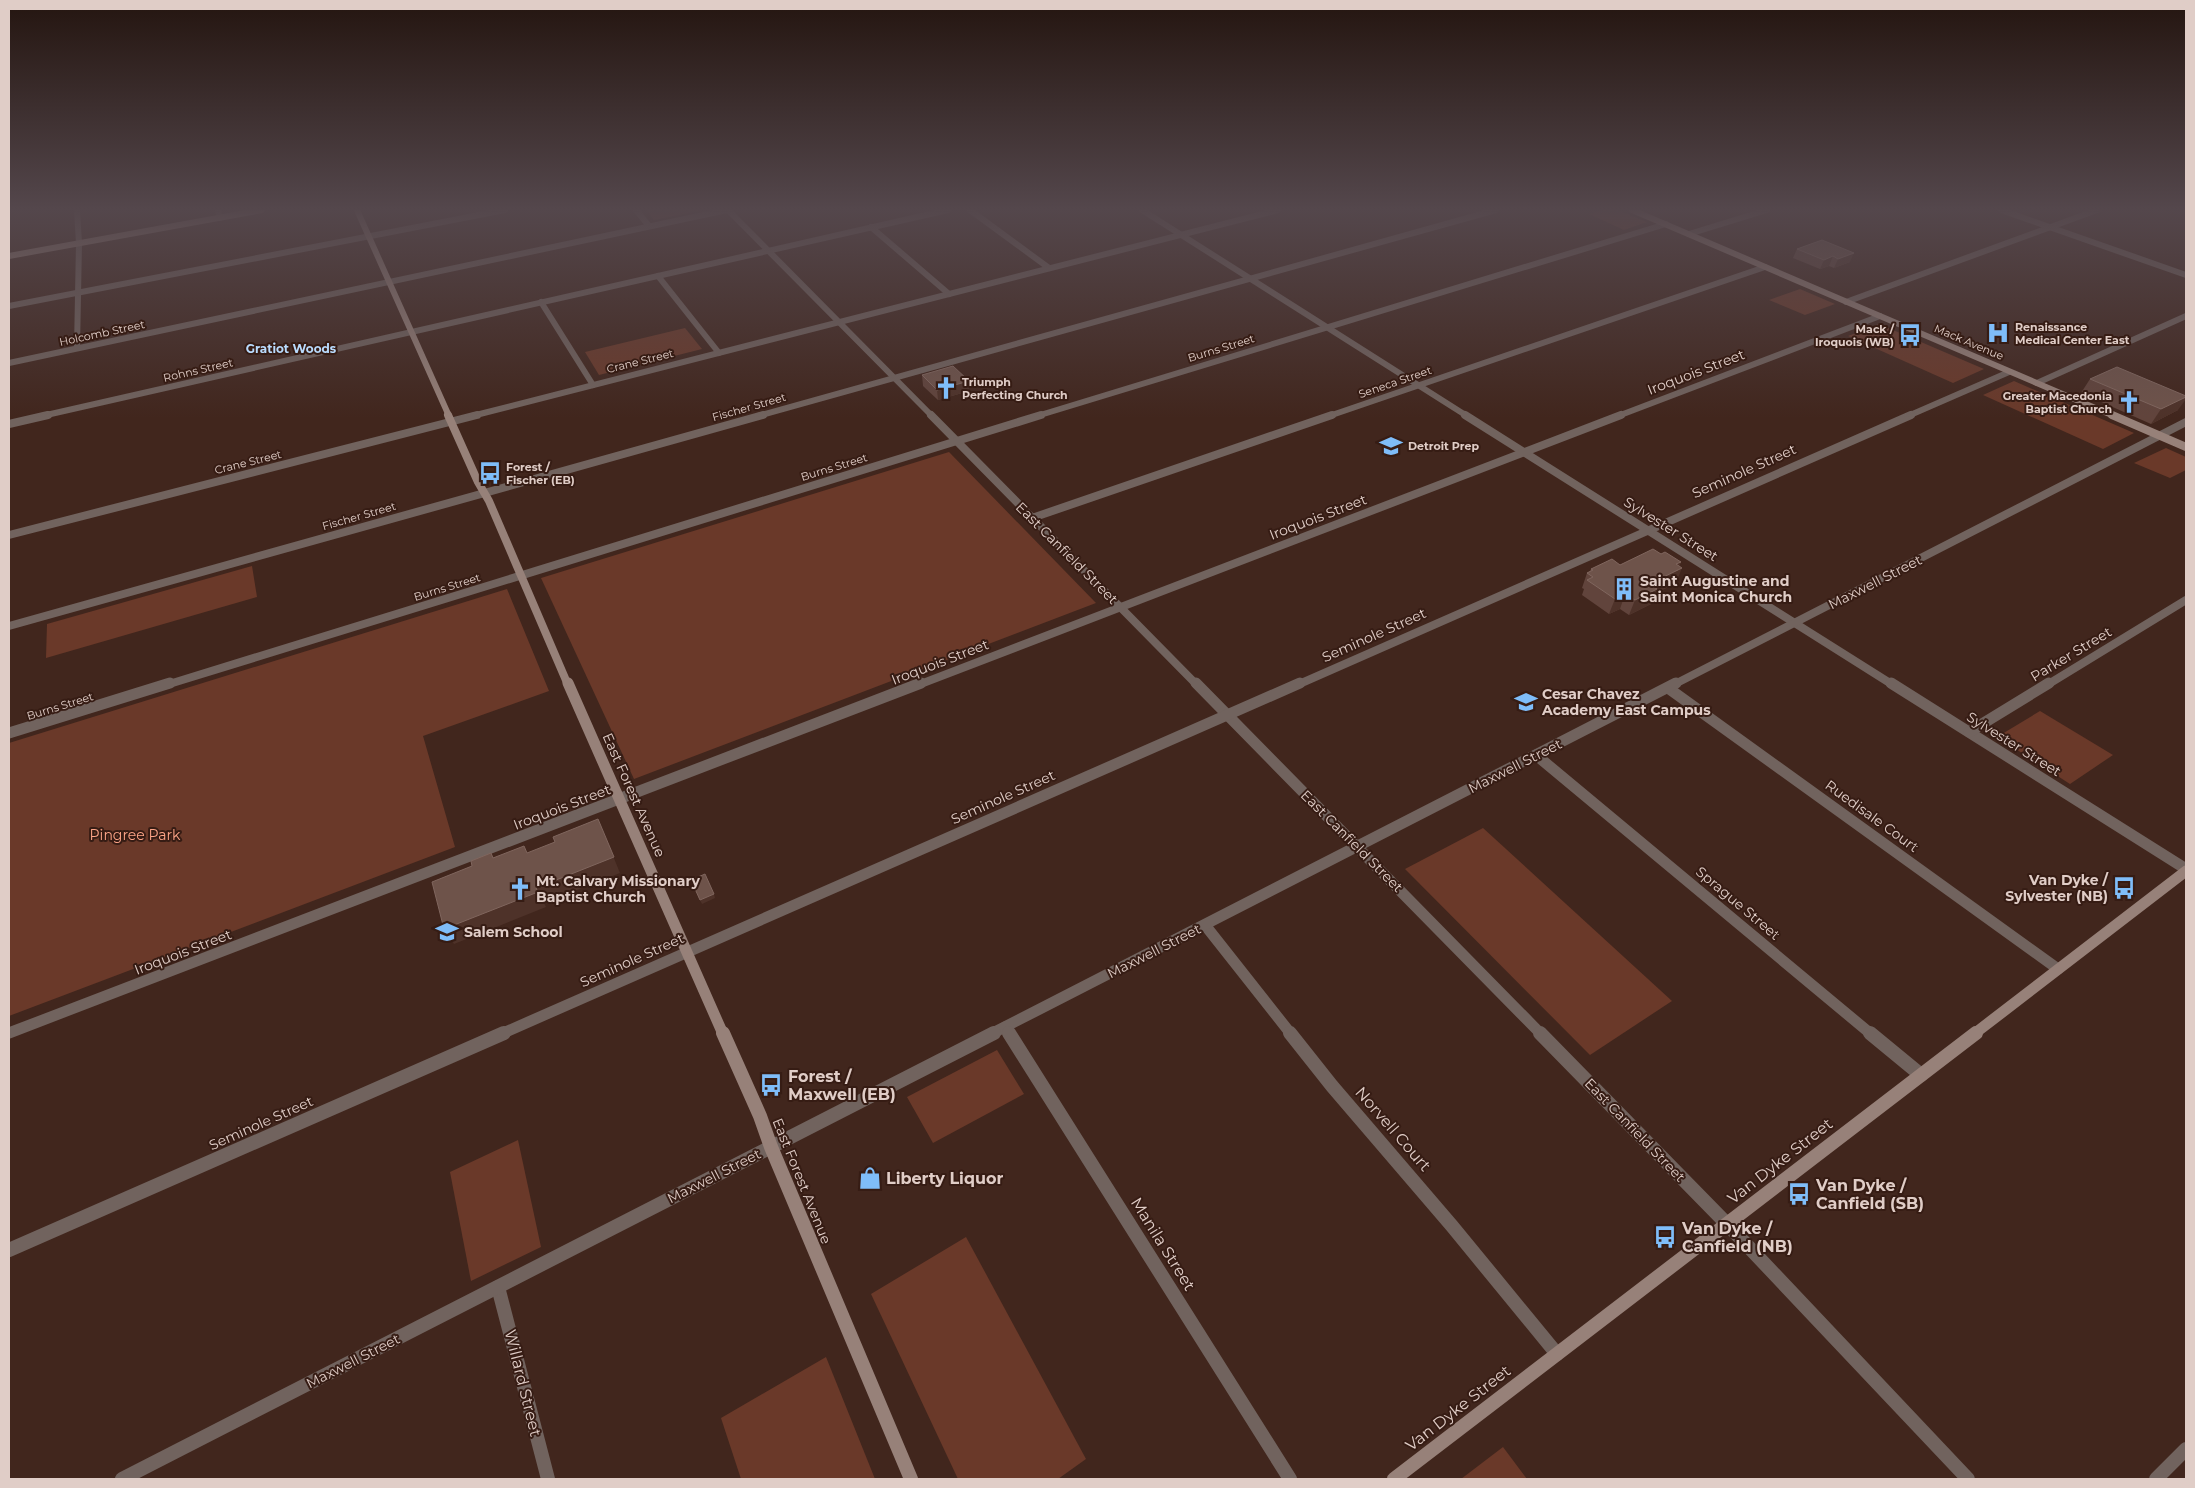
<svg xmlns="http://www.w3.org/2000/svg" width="2195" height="1488" font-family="Montserrat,sans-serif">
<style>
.green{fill:#6a3929}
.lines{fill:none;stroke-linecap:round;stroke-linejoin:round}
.street-far3{stroke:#71635e;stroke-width:6}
.street-far2{stroke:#71635e;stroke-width:8}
.street-far1{stroke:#71635e;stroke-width:11}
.street{stroke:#71635e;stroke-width:14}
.secondary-far3{stroke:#978179;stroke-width:6}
.secondary-far2{stroke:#978179;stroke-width:8}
.secondary-far1{stroke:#978179;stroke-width:11}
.secondary{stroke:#978179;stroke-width:14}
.wall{fill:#61443c}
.shaded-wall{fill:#4e3229}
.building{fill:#6e534a;stroke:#80665e}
.labels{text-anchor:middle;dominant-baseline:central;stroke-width:4;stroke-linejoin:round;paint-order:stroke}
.far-poi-label{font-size:11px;font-weight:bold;fill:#e0cdc7;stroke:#361c14;text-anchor:start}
.far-street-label{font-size:11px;fill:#e0cdc7;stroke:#361c14}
.far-neighbourhood-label{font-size:12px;font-weight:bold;fill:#b9dbfd;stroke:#361c14}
.street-label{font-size:14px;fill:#e0cdc7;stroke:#361c14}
.poi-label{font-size:14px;font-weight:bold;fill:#e0cdc7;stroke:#361c14;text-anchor:start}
.park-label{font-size:14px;fill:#fea588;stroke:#361c14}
.near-poi-label{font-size:16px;font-weight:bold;fill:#e0cdc7;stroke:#361c14;text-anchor:start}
.near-street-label{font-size:16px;fill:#e0cdc7;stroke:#361c14}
</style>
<rect width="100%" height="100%" fill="#41261d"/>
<g class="green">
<path d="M 646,210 L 703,210 L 654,220 Z"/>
<path d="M 1603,210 L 1617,210 L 1647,222 L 1624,230 L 1589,214 Z"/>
<path d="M 1800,289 L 1835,304 L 1805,315 L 1769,300 Z"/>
<path d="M 1879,324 L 1984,369 L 1953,383 L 1848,336 Z"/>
<path d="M 685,328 L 702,349 L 599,375 L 585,352 Z"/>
<path d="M 2014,381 L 2134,433 L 2103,449 L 1983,395 Z"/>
<path d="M 2166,448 L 2186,457 L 2186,470 L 2170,478 L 2134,463 Z"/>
<path d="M 949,452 L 1096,603 L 634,779 L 541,578 Z"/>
<path d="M 252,566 L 257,597 L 46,658 L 47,624 Z"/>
<path d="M 507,589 L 549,691 L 423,736 L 455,847 L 9,1016 L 9,743 Z"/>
<path d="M 2040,711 L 2113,755 L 2070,784 L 1997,737 Z"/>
<path d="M 1483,828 L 1672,1001 L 1590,1055 L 1405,869 Z"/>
<path d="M 997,1050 L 1024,1094 L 933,1143 L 907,1097 Z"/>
<path d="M 518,1140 L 541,1247 L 471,1281 L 450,1172 Z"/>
<path d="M 966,1237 L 1086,1459 L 1058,1479 L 958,1479 L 871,1294 Z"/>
<path d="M 826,1357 L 875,1479 L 741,1479 L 721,1418 Z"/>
<path d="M 1503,1447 L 1527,1479 L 1461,1479 Z"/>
</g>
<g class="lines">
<g class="street-far3">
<path d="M 77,210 L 79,243 L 77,348"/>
<path d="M 218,210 L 220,218"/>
<path d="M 636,210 L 649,226"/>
<path d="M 728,210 L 932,416"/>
<path d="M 970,210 L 1049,268"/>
<path d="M 1142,210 L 1467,416"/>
<path d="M 2001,210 L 2186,275"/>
<path d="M 871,227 L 949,294"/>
<path d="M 1689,234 L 1767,210"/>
<path d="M 658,276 L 719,353"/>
<path d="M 541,302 L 593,385"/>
<path d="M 1846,302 L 2097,210"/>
<path d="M 9,306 L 505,210"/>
<path d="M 9,363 L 727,210"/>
<path d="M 2037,383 L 2186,316"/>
<path d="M 42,416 L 948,210"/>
<path d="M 472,416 L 1278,210"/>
<path d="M 758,416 L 1496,210"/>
<path d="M 1037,416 L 1666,224"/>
<path d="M 1329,416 L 1765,267"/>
<path d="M 1618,416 L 1880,316"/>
<path d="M 1908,416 L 2009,372"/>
</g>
<g class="street-far2">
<path d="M 931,415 L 1197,685"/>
<path d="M 1465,415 L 1893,685"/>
<path d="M 9,424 L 48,415"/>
<path d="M 1032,518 L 1332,415"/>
<path d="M 9,535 L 477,415"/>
<path d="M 9,626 L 763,415"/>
<path d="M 166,685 L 1041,415"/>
<path d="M 918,685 L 1621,415"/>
<path d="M 1297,685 L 1911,415"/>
<path d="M 1673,685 L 2186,422"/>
<path d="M 2047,685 L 2186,600"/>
</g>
<g class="street-far1">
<path d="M 1196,683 L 1541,1034"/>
<path d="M 1891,683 L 2186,869"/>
<path d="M 1668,688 L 2058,969"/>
<path d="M 1969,732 L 2049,683"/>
<path d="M 9,733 L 170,683"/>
<path d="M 1536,755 L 1871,1034"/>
<path d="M 1205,925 L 1291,1034"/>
<path d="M 1005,1027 L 1009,1034"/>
<path d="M 9,1033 L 921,683"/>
<path d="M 501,1034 L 1300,683"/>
<path d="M 991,1034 L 1676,683"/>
</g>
<g class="street">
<path d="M 1009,1033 L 1290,1479"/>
<path d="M 1290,1033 L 1332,1086 L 1452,1226 L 1557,1354"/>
<path d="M 1540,1033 L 1727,1224 L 1968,1479"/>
<path d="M 1870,1033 L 1921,1075"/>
<path d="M 9,1250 L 504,1033"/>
<path d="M 498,1287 L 548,1479"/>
<path d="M 122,1479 L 994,1033"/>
<path d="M 2156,1479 L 2186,1449"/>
</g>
<g class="secondary-far3">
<path d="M 357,210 L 449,416"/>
<path d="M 1632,210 L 2114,416"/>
<path d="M 9,256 L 262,210"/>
</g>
<g class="secondary-far2">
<path d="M 448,415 L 478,482 L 489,501 L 568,685"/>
<path d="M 2112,415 L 2186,447"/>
</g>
<g class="secondary-far1">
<path d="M 568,683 L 723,1034"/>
<path d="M 1974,1034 L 2186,871"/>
</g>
<g class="secondary">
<path d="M 723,1033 L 760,1116 L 771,1147 L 911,1479"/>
<path d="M 1394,1479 L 1976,1033"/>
</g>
</g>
<g class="wall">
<path d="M 1822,240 L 1850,262 L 1834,268 L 1829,266 L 1820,269 L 1793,258 L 1797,249 Z"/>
<path d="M 922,375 L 969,391 L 938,400 L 923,386 Z"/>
<path d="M 2090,379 L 2178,410 L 2151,424 L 2081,393 Z"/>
<path d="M 1661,554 L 1681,562 L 1679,566 L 1676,583 L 1656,593 L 1651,604 L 1629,615 L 1620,609 L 1609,614 L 1582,595 L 1584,589 L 1582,588 L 1587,573 L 1590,571 L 1591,569 L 1620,565 Z"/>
</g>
<g class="shaded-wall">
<path d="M 1854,253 L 1850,262 L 1834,268 L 1838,259 Z"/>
<path d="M 1833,256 L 1829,266 L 1820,269 L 1824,260 Z"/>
<path d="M 969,381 L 969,391 L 938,400 L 937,390 Z"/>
<path d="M 2186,397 L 2186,399 L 2178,410 L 2151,424 L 2161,409 Z"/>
<path d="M 1681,562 L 1677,571 L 1682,568 L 1676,583 L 1656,593 L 1651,604 L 1629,615 L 1635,600 L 1649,584 L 1676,564 Z"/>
<path d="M 1625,594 L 1620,609 L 1609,614 L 1615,599 Z"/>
<path d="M 598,819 L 620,873 L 544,903 L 546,907 L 454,944 L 444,929 L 536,888 Z"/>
<path d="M 714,894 L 715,898 L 702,904 L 700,900 Z"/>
</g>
<g class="building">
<path d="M 1822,240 L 1854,253 L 1838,259 L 1833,256 L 1824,260 L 1797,249 Z"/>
<path d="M 953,366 L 969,381 L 937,390 L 922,375 Z"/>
<path d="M 2117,367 L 2186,396 L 2186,397 L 2161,409 L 2090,379 Z"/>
<path d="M 1653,549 L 1661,554 L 1665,552 L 1681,562 L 1676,564 L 1682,568 L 1649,584 L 1657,589 L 1635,600 L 1625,594 L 1615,599 L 1587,580 L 1593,577 L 1587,573 L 1593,570 L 1591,569 L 1612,559 L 1620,565 Z"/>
<path d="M 598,819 L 614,857 L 536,888 L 538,892 L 444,929 L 432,882 L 472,866 L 471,861 L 491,853 L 493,858 L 524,846 L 527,853 L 555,842 L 553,837 Z"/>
<path d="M 705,874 L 714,894 L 700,900 L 691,880 Z"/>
</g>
<linearGradient id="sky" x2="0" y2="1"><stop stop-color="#241510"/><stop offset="0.5" stop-color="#54474c"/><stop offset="1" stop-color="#54474c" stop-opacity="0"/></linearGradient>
<rect width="2195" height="418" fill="url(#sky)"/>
<defs>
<symbol id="hospital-bare" viewBox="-9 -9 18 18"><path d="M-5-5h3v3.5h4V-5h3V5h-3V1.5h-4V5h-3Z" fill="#7fbdf9" stroke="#361c14" stroke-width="2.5" paint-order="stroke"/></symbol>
<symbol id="bus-bare" viewBox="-9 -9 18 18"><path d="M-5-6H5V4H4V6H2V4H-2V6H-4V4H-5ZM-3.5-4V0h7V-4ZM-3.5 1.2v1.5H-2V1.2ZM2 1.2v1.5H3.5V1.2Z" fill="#7fbdf9" stroke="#361c14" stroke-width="2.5" paint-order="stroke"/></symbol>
<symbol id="church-bare" viewBox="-9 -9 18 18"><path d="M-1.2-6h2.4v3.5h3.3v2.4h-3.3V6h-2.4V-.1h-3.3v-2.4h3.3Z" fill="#7fbdf9" stroke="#361c14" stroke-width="2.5" paint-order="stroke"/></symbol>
<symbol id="school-bare" viewBox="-9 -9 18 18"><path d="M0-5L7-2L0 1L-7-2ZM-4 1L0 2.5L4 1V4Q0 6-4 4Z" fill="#7fbdf9" stroke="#361c14" stroke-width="2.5" paint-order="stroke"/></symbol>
<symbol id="building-bare" viewBox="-9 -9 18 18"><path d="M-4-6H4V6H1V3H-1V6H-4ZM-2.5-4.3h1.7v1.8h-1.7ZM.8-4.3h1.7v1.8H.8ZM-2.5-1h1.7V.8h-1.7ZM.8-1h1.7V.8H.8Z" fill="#7fbdf9" stroke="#361c14" stroke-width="2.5" paint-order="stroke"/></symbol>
<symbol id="shop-bare" viewBox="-9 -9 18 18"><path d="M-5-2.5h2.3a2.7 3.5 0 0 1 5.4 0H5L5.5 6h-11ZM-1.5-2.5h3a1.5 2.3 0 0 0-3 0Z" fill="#7fbdf9" stroke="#361c14" stroke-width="2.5" paint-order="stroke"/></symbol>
</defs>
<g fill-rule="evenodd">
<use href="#hospital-bare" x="1982" y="317" width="32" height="32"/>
<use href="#bus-bare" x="1894" y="319" width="32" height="32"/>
<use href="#church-bare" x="930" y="372" width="32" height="32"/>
<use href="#church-bare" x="2113" y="386" width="32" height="32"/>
<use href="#school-bare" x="1375" y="430" width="32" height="32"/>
<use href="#bus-bare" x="474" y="457" width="32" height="32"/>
<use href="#building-bare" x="1608" y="573" width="32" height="32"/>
<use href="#school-bare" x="1510" y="686" width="32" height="32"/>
<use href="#bus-bare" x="2108" y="872" width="32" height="32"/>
<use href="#church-bare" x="504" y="873" width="32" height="32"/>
<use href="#school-bare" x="431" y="916" width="32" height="32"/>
<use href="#bus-bare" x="755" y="1069" width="32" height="32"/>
<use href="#shop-bare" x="854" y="1162" width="32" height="32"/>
<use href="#bus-bare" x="1783" y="1178" width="32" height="32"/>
<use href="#bus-bare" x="1649" y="1221" width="32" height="32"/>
</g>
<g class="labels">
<g class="far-poi-label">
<text x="2015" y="327">Renaissance<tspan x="2015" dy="13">Medical Center East</tspan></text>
<text x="1894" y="329" text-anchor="end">Mack /<tspan x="1894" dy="13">Iroquois (WB)</tspan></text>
<text x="962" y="382">Triumph<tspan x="962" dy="13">Perfecting Church</tspan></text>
<text x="2112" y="396" text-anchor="end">Greater Macedonia<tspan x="2112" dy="13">Baptist Church</tspan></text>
<text x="1408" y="446">Detroit Prep</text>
<text x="506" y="467">Forest /<tspan x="506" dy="13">Fischer (EB)</tspan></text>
</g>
<g class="far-street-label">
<text transform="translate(102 333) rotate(-12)">Holcomb Street</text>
<text transform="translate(1969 342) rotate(23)">Mack Avenue</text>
<text transform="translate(1221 348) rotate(-17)">Burns Street</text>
<text transform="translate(640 361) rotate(-14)">Crane Street</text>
<text transform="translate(198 370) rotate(-13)">Rohns Street</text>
<text transform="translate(1395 382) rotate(-19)">Seneca Street</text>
<text transform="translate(749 407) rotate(-16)">Fischer Street</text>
<text transform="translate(248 462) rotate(-14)">Crane Street</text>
<text transform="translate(834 467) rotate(-17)">Burns Street</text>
<text transform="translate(359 516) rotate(-16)">Fischer Street</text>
<text transform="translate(447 587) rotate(-17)">Burns Street</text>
<text transform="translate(60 706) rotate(-17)">Burns Street</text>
</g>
<g class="far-neighbourhood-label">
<text x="291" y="348">Gratiot Woods</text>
</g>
<g class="street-label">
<text transform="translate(1696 372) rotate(-21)">Iroquois Street</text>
<text transform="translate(1744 471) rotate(-24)">Seminole Street</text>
<text transform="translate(1318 517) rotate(-21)">Iroquois Street</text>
<text transform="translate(1671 529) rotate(32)">Sylvester Street</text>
<text transform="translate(1067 553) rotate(45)">East Canfield Street</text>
<text transform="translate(1875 582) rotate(-27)">Maxwell Street</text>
<text transform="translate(1374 635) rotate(-24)">Seminole Street</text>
<text transform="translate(2071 654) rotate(-31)">Parker Street</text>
<text transform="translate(940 662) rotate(-21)">Iroquois Street</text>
<text transform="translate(2014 744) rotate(32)">Sylvester Street</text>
<text transform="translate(1515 766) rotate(-27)">Maxwell Street</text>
<text transform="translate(634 795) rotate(66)">East Forest Avenue</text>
<text transform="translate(1003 797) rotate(-24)">Seminole Street</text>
<text transform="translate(562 807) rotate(-21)">Iroquois Street</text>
<text transform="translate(1872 816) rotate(36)">Ruedisale Court</text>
<text transform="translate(1352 841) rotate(45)">East Canfield Street</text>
<text transform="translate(1738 903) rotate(40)">Sprague Street</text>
<text transform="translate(1154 951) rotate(-27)">Maxwell Street</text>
<text transform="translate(183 952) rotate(-21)">Iroquois Street</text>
<text transform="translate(632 960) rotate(-24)">Seminole Street</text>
<text transform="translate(261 1123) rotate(-24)">Seminole Street</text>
<text transform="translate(1635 1130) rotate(46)">East Canfield Street</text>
<text transform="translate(714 1176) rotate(-27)">Maxwell Street</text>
<text transform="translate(802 1181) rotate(68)">East Forest Avenue</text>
<text transform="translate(353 1361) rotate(-27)">Maxwell Street</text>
</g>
<g class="poi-label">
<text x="1640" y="581">Saint Augustine and<tspan x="1640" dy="16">Saint Monica Church</tspan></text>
<text x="1542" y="694">Cesar Chavez<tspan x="1542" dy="16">Academy East Campus</tspan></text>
<text x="2108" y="880" text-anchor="end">Van Dyke /<tspan x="2108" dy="16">Sylvester (NB)</tspan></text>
<text x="536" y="881">Mt. Calvary Missionary<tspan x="536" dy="16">Baptist Church</tspan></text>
<text x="464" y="932">Salem School</text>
</g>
<g class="park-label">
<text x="135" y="835">Pingree Park</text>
</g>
<g class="near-poi-label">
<text x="788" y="1076">Forest /<tspan x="788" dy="18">Maxwell (EB)</tspan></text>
<text x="886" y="1178">Liberty Liquor</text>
<text x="1816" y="1185">Van Dyke /<tspan x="1816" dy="18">Canfield (SB)</tspan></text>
<text x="1682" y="1228">Van Dyke /<tspan x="1682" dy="18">Canfield (NB)</tspan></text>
</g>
<g class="near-street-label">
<text transform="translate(1393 1129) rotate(49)">Norvell Court</text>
<text transform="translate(1780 1161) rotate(-38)">Van Dyke Street</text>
<text transform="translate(1163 1244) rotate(58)">Manila Street</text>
<text transform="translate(523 1383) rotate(76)">Willard Street</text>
<text transform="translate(1458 1408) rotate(-38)">Van Dyke Street</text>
</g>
</g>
<rect width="2195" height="1488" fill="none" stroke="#e0cdc7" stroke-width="20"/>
</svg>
